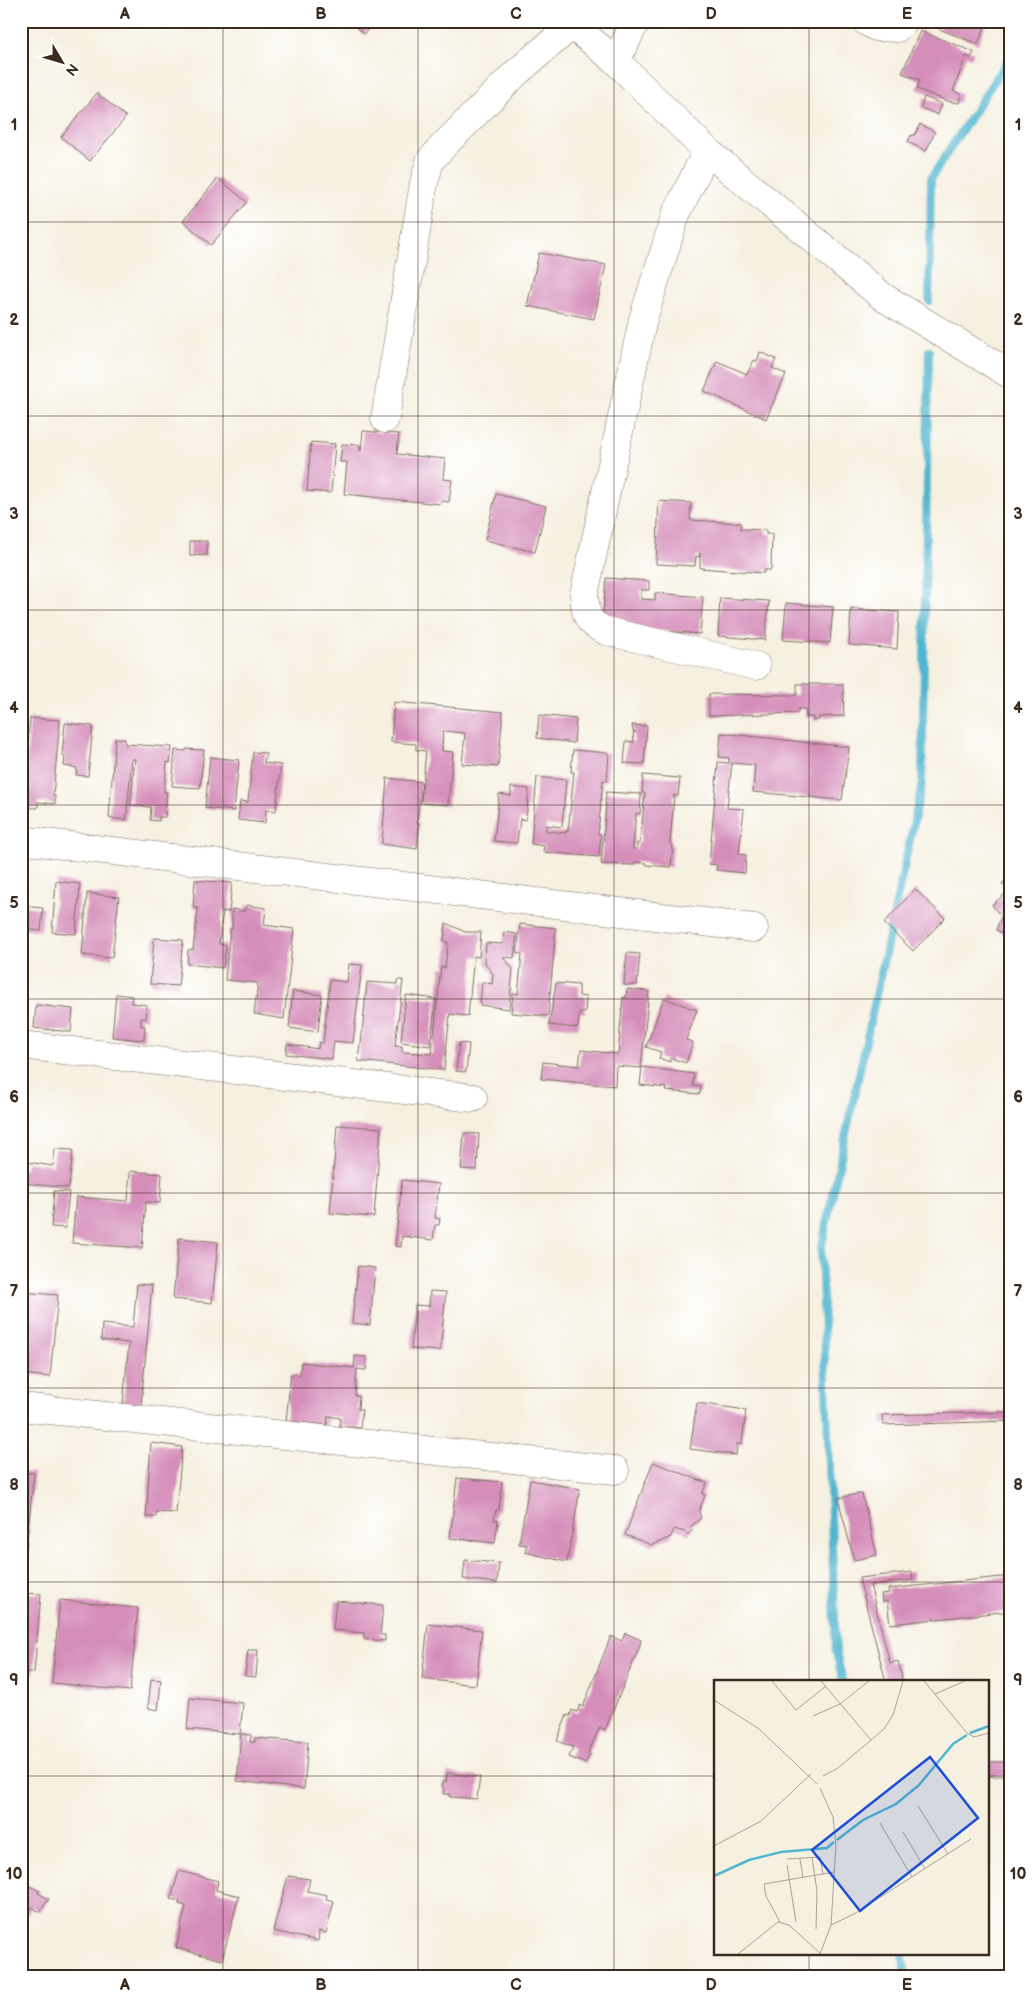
<svg xmlns="http://www.w3.org/2000/svg" width="1032" height="1998" font-family="'Balsamiq Sans',sans-serif">
<style>
.lines{fill:none;stroke-linecap:round;stroke-linejoin:round}
.stream{stroke:#51b6cf;stroke-width:8}
.building{fill:#d58dba}
.minor-casing{stroke:#7c6f62;stroke-width:29}
.major-casing{stroke:#7c6f62;stroke-width:29}
.minor{stroke:#fff;stroke-width:28}
.major{stroke:#fff;stroke-width:28}
.grid{fill:none;stroke:#3b2a1e;stroke-width:1;stroke-opacity:0.55}
.inset-river{fill:none;stroke:#51b6cf;stroke-width:2.5}
.inset-road{fill:none;stroke:#aba192;stroke-width:1}
.view{fill:#1d4ed8;fill-opacity:0.15;stroke:#1d4ed8;stroke-width:2.5}
.inset-edge{fill:none;stroke:#3b2a1e;stroke-width:2.5}
.neatline{fill:none;stroke:#3b2a1e;stroke-width:2}
.grid-label{font-size:16px;text-anchor:middle;font-weight:bold;fill:#3b2a1e}
</style>
<rect width="100%" height="100%" fill="#fff"/>
<filter id="ink" filterUnits="userSpaceOnUse"><feTurbulence type="fractalNoise" baseFrequency=".02" numOctaves="2"/><feDisplacementMap in="SourceGraphic" scale="10" xChannelSelector="R" yChannelSelector="G"/><feConvolveMatrix kernelMatrix="1 2 1 2 8 2 1 2 1" color-interpolation-filters="sRGB"/></filter>
<filter id="wash" filterUnits="userSpaceOnUse"><feTurbulence type="fractalNoise" baseFrequency=".0096" numOctaves="4" result="noise"/><feDisplacementMap in="SourceGraphic" scale="20" xChannelSelector="R" yChannelSelector="G"/><feGaussianBlur stdDeviation="1.12" result="paint"/><feColorMatrix in="noise" values="0 0 0 0 0 0 0 0 0 0 0 0 0 0 0 0 0 1.4 0 .05"/><feComposite in="paint" operator="in"/></filter>
<g filter="url(#wash)">
<rect width="100%" height="100%" fill="#f6f0e0"/>
<g class="lines">
<g class="stream">
<path d="M 929,301 L 931,178 L 1011,55"/>
<path d="M 843,1682 L 836,1652 L 821,1249 L 922,784 L 929,350"/>
<path d="M 902,1954 L 907,1977"/>
</g>
</g>
<g id="blocks">
<g class="building">
<path d="M 349,21 L 375,21 L 364,34 Z"/>
<path d="M 942,21 L 984,21 L 987,22 L 978,44 L 939,29 Z"/>
<path d="M 920,31 L 974,52 L 971,58 L 966,56 L 953,91 L 961,94 L 959,103 L 947,101 L 917,89 L 920,80 L 902,73 Z"/>
<path d="M 97,93 L 126,117 L 90,161 L 61,137 Z"/>
<path d="M 924,97 L 942,104 L 938,115 L 921,108 Z"/>
<path d="M 920,124 L 935,132 L 926,151 L 908,142 L 911,135 L 913,136 L 916,133 Z"/>
<path d="M 218,178 L 247,202 L 211,245 L 183,221 Z"/>
<path d="M 539,253 L 606,265 L 594,319 L 527,306 Z"/>
<path d="M 760,352 L 776,359 L 772,368 L 786,374 L 766,419 L 704,391 L 717,361 L 747,374 L 754,360 L 757,361 Z"/>
<path d="M 363,431 L 399,434 L 397,454 L 445,459 L 443,479 L 452,480 L 449,502 L 441,501 L 440,504 L 344,494 L 347,462 L 340,462 L 342,444 L 360,445 L 360,451 L 361,451 Z"/>
<path d="M 311,442 L 335,444 L 331,493 L 307,491 Z"/>
<path d="M 496,494 L 546,506 L 535,552 L 485,540 Z"/>
<path d="M 659,501 L 691,503 L 690,520 L 741,523 L 741,529 L 766,530 L 766,534 L 772,534 L 771,570 L 764,570 L 764,573 L 700,568 L 700,553 L 699,557 L 696,556 L 695,566 L 656,564 Z"/>
<path d="M 190,541 L 207,541 L 207,555 L 190,556 Z"/>
<path d="M 606,578 L 649,581 L 649,590 L 641,590 L 641,599 L 655,600 L 655,593 L 703,597 L 700,634 L 602,626 Z"/>
<path d="M 720,598 L 769,601 L 765,640 L 718,636 Z"/>
<path d="M 786,603 L 833,607 L 830,643 L 783,640 Z"/>
<path d="M 851,609 L 899,612 L 897,649 L 849,645 Z"/>
<path d="M 797,684 L 843,684 L 844,716 L 819,717 L 819,720 L 813,721 L 813,717 L 806,717 L 805,709 L 798,709 L 798,713 L 709,716 L 709,694 L 797,695 Z"/>
<path d="M 394,702 L 503,712 L 498,767 L 462,764 L 465,733 L 443,731 L 442,751 L 453,752 L 448,805 L 421,803 L 426,751 L 416,750 L 416,744 L 391,742 Z"/>
<path d="M 539,715 L 576,719 L 574,743 L 537,738 Z"/>
<path d="M 30,718 L 60,720 L 53,796 L 55,796 L 55,804 L 38,802 L 38,808 L 21,808 L 21,789 L 24,789 Z"/>
<path d="M 65,723 L 93,726 L 88,776 L 76,775 L 77,768 L 64,766 L 65,756 L 62,756 Z"/>
<path d="M 632,725 L 647,726 L 644,764 L 624,763 L 626,741 L 634,742 L 633,732 L 636,732 L 633,731 Z"/>
<path d="M 721,733 L 849,747 L 842,800 L 753,792 L 755,765 L 732,763 L 727,808 L 744,809 L 739,854 L 746,855 L 745,873 L 716,870 L 717,865 L 709,864 L 718,762 L 729,763 L 729,758 L 719,757 Z"/>
<path d="M 115,738 L 125,739 L 125,744 L 172,747 L 170,763 L 167,762 L 164,792 L 167,792 L 165,817 L 159,817 L 159,821 L 150,820 L 151,807 L 130,805 L 135,759 L 132,759 L 126,820 L 109,818 Z"/>
<path d="M 186,749 L 204,750 L 200,788 L 172,786 L 175,750 L 186,751 Z"/>
<path d="M 573,750 L 609,753 L 607,781 L 603,780 L 598,834 L 601,834 L 599,857 L 543,852 L 544,846 L 531,844 L 537,777 L 566,780 L 562,827 L 546,825 L 546,831 L 566,833 L 566,831 L 568,831 L 574,772 L 571,772 Z"/>
<path d="M 253,752 L 266,753 L 264,763 L 281,765 L 276,811 L 266,810 L 265,823 L 238,820 L 240,801 L 248,802 Z"/>
<path d="M 210,757 L 239,760 L 234,811 L 205,808 Z"/>
<path d="M 643,775 L 680,778 L 678,796 L 674,795 L 670,844 L 673,845 L 671,867 L 647,865 L 646,863 L 635,862 L 635,865 L 601,864 L 606,804 L 605,804 L 606,792 L 641,794 L 640,814 L 636,813 L 633,849 L 637,849 L 637,843 L 640,843 L 645,793 L 642,793 Z"/>
<path d="M 387,778 L 422,782 L 417,823 L 419,823 L 417,849 L 382,844 Z"/>
<path d="M 511,787 L 529,789 L 526,820 L 520,819 L 517,843 L 494,841 L 499,794 L 511,796 Z"/>
<path d="M 1009,875 L 1011,877 L 1011,891 L 1002,884 Z"/>
<path d="M 195,880 L 232,883 L 229,912 L 223,911 L 219,944 L 226,945 L 223,968 L 187,964 L 188,950 L 193,950 L 198,908 L 193,908 Z"/>
<path d="M 56,881 L 80,884 L 76,934 L 52,932 Z"/>
<path d="M 915,889 L 945,918 L 913,951 L 884,923 Z"/>
<path d="M 87,893 L 119,897 L 112,958 L 82,955 Z"/>
<path d="M 1005,894 L 1011,902 L 998,913 L 992,905 Z"/>
<path d="M 246,905 L 266,908 L 264,925 L 294,929 L 284,1019 L 254,1014 L 258,983 L 225,980 L 230,929 L 232,929 L 232,909 L 245,911 Z"/>
<path d="M 21,906 L 43,908 L 41,931 L 21,929 Z"/>
<path d="M 1003,912 L 1011,915 L 1005,934 L 996,930 Z"/>
<path d="M 446,923 L 465,932 L 481,932 L 479,957 L 474,956 L 468,1016 L 450,1014 L 444,1070 L 358,1061 L 360,1044 L 361,1044 L 367,982 L 397,984 L 397,980 L 403,980 L 395,1046 L 402,1046 L 402,1052 L 432,1054 L 441,967 L 445,968 L 448,942 L 444,941 Z"/>
<path d="M 520,924 L 556,928 L 548,1016 L 511,1013 L 513,993 L 518,994 L 522,954 L 517,953 Z"/>
<path d="M 504,932 L 517,934 L 514,958 L 503,957 L 513,969 L 509,1009 L 480,1005 L 482,982 L 492,984 L 493,974 L 485,963 L 486,943 L 503,944 Z"/>
<path d="M 154,938 L 183,940 L 178,986 L 150,984 Z"/>
<path d="M 627,953 L 640,954 L 637,985 L 624,985 Z"/>
<path d="M 349,964 L 362,965 L 353,1043 L 334,1041 L 332,1059 L 286,1054 L 287,1044 L 318,1049 L 319,1042 L 323,1043 L 330,980 L 347,982 Z"/>
<path d="M 556,983 L 579,985 L 579,996 L 586,997 L 585,1013 L 580,1012 L 578,1028 L 549,1025 Z"/>
<path d="M 627,989 L 649,991 L 641,1068 L 616,1066 L 615,1086 L 541,1079 L 543,1062 L 579,1066 L 581,1050 L 618,1054 L 623,997 L 626,998 Z"/>
<path d="M 293,991 L 322,995 L 318,1032 L 289,1028 Z"/>
<path d="M 116,994 L 132,996 L 131,1003 L 147,1005 L 146,1019 L 141,1018 L 141,1026 L 145,1026 L 144,1040 L 112,1037 Z"/>
<path d="M 406,995 L 436,999 L 430,1046 L 401,1042 Z"/>
<path d="M 664,998 L 697,1010 L 686,1040 L 693,1042 L 686,1063 L 671,1058 L 670,1062 L 659,1058 L 661,1052 L 646,1047 Z"/>
<path d="M 36,1005 L 73,1009 L 71,1032 L 34,1028 Z"/>
<path d="M 459,1043 L 469,1044 L 466,1072 L 456,1071 Z"/>
<path d="M 642,1067 L 694,1074 L 693,1086 L 701,1087 L 700,1094 L 666,1091 L 667,1088 L 640,1085 Z"/>
<path d="M 337,1125 L 381,1128 L 374,1217 L 330,1213 Z"/>
<path d="M 464,1133 L 479,1134 L 477,1170 L 461,1169 Z"/>
<path d="M 55,1149 L 73,1150 L 69,1188 L 21,1183 L 21,1168 L 26,1169 L 27,1162 L 53,1166 Z"/>
<path d="M 130,1171 L 162,1174 L 160,1203 L 146,1202 L 142,1248 L 72,1243 L 76,1197 L 128,1201 Z"/>
<path d="M 402,1180 L 439,1184 L 435,1218 L 440,1219 L 439,1225 L 435,1225 L 433,1240 L 402,1236 L 401,1247 L 395,1246 Z"/>
<path d="M 54,1191 L 69,1192 L 65,1228 L 51,1227 Z"/>
<path d="M 179,1238 L 218,1242 L 212,1303 L 173,1299 Z"/>
<path d="M 358,1266 L 375,1268 L 370,1325 L 352,1323 Z"/>
<path d="M 137,1284 L 152,1285 L 141,1406 L 123,1404 L 129,1343 L 101,1340 L 102,1324 L 133,1327 Z"/>
<path d="M 430,1291 L 446,1292 L 440,1351 L 411,1349 L 415,1305 L 429,1306 Z"/>
<path d="M 21,1292 L 58,1295 L 50,1377 L 21,1374 Z"/>
<path d="M 355,1356 L 367,1357 L 366,1370 L 357,1369 L 355,1396 L 359,1396 L 358,1409 L 362,1410 L 360,1428 L 339,1426 L 340,1418 L 328,1416 L 327,1425 L 286,1421 L 291,1374 L 300,1375 L 301,1362 L 354,1368 Z"/>
<path d="M 697,1403 L 746,1410 L 742,1444 L 737,1444 L 736,1455 L 690,1449 Z"/>
<path d="M 1011,1412 L 1011,1421 L 883,1425 L 882,1415 Z"/>
<path d="M 151,1443 L 182,1447 L 176,1513 L 156,1512 L 156,1517 L 146,1517 Z"/>
<path d="M 653,1462 L 707,1483 L 702,1494 L 705,1495 L 699,1511 L 701,1518 L 690,1527 L 693,1530 L 687,1535 L 685,1532 L 674,1529 L 671,1537 L 652,1545 L 625,1535 Z"/>
<path d="M 21,1472 L 34,1473 L 26,1551 L 21,1550 Z"/>
<path d="M 457,1478 L 502,1482 L 499,1510 L 496,1510 L 494,1520 L 498,1520 L 495,1543 L 450,1538 Z"/>
<path d="M 530,1480 L 580,1489 L 567,1562 L 525,1552 L 527,1545 L 519,1544 Z"/>
<path d="M 857,1494 L 862,1494 L 877,1555 L 854,1560 L 838,1498 Z"/>
<path d="M 465,1560 L 499,1563 L 497,1583 L 463,1579 Z"/>
<path d="M 912,1572 L 913,1580 L 870,1585 L 890,1663 L 898,1661 L 903,1682 L 886,1682 L 859,1578 Z"/>
<path d="M 1010,1576 L 1011,1611 L 890,1624 L 887,1601 L 882,1602 L 881,1594 L 889,1593 L 888,1589 Z"/>
<path d="M 21,1593 L 41,1594 L 34,1673 L 21,1672 Z"/>
<path d="M 60,1600 L 138,1608 L 130,1691 L 52,1683 Z"/>
<path d="M 336,1601 L 383,1605 L 380,1635 L 385,1635 L 385,1641 L 364,1639 L 364,1633 L 333,1630 Z"/>
<path d="M 428,1624 L 482,1630 L 476,1685 L 422,1679 Z"/>
<path d="M 625,1633 L 641,1640 L 639,1648 L 605,1730 L 600,1727 L 588,1753 L 590,1754 L 585,1764 L 584,1763 L 569,1757 L 573,1747 L 557,1741 L 567,1715 L 570,1716 L 572,1710 L 577,1712 L 580,1705 L 583,1707 L 611,1636 L 622,1641 Z"/>
<path d="M 248,1650 L 258,1650 L 256,1677 L 245,1676 Z"/>
<path d="M 151,1679 L 161,1680 L 158,1710 L 148,1708 Z"/>
<path d="M 190,1698 L 243,1703 L 240,1734 L 187,1729 Z"/>
<path d="M 241,1734 L 251,1735 L 250,1742 L 255,1742 L 255,1738 L 308,1742 L 304,1789 L 237,1781 Z"/>
<rect x="988" y="1762" width="23" height="14"/>
<path d="M 447,1773 L 480,1777 L 477,1799 L 450,1797 L 450,1794 L 443,1794 L 444,1789 L 442,1786 L 444,1781 L 446,1782 Z"/>
<path d="M 179,1871 L 218,1881 L 216,1890 L 239,1896 L 222,1960 L 176,1948 L 186,1906 L 179,1904 L 180,1901 L 171,1899 Z"/>
<path d="M 288,1876 L 310,1879 L 307,1891 L 327,1895 L 326,1899 L 334,1901 L 326,1933 L 319,1931 L 318,1941 L 273,1931 Z"/>
<path d="M 21,1882 L 40,1891 L 38,1893 L 49,1899 L 40,1912 L 32,1907 L 27,1916 L 21,1914 Z"/>
</g>
</g>
</g>
<g filter="url(#ink)">
<use href="#blocks" fill-opacity="0" stroke="#7c6f62" stroke-width="1"/>
<g class="lines">
<defs>
<g id="minor">
<path d="M 865,21 L 876,27 L 897,28 L 904,21"/>
<path d="M 616,61 L 636,21"/>
<path d="M 707,151 L 676,214 L 643,319 L 584,595 C 586,615 586,622 606,631 L 756,666"/>
<path d="M 385,419 L 424,183 L 430,161 L 444,145 L 515,74 L 572,25"/>
<path d="M 21,840 L 754,928"/>
<path d="M 21,1045 L 473,1098"/>
<path d="M 21,1407 L 615,1470"/>
</g>
<path id="major" d="M 567,21 L 616,61 L 707,151 L 883,297 L 1011,375"/>
</defs>
<use href="#minor" class="minor-casing"/>
<use href="#major" class="major-casing"/>
<use href="#minor" class="minor"/>
<use href="#major" class="major"/>
</g>
</g>
<path class="grid" d="M 223,21 L 223,1977M 418,21 L 418,1977M 614,21 L 614,1977M 809,21 L 809,1682M 21,222 L 1011,222M 21,416 L 1011,416M 21,610 L 1011,610M 21,805 L 1011,805M 21,999 L 1011,999M 21,1193 L 1011,1193M 21,1388 L 1011,1388M 21,1582 L 1011,1582M 21,1776 L 716,1776M 988,1776 L 1011,1776M 809,1954 L 809,1977"/>
<g transform="translate(714 1680)">
<rect width="275" height="275" fill="#f6f0e0"/>
<path class="inset-river" d="M 256,53 L 275,46M 123,160 L 149,140 L 182,124 L 205,105 L 239,64 L 253,55M 0,196 L 35,180 L 67,172 L 113,168 L 120,162"/>
<path class="inset-road" d="M 58,1 L 82,30 L 112,6M 107,1 L 157,60M 210,1 L 253,53 L 260,57 L 275,53M 221,14 L 251,1M 0,20 L 45,49 L 103,104M 99,36 L 126,24 L 155,1M 109,96 L 124,88 L 170,49 L 179,35 L 189,1M 106,108 L 119,137 L 122,165 L 117,245 L 106,274M 204,126 L 234,174M 166,143 L 198,197M 189,152 L 211,189M 0,166 L 47,141 L 97,94M 98,177 L 103,211 L 102,249M 73,179 L 106,177 L 109,194M 86,179 L 89,198M 73,185 L 82,242M 66,242 L 52,216 L 50,204 L 120,192M 117,245 L 140,234 L 257,159M 24,274 L 64,242 L 75,245 L 106,273"/>
<path class="view" d="M 216,77 L 264,138 L 146,231 L 98,170 Z"/>
<rect width="275" height="275" class="inset-edge"/>
</g>
<rect width="1032" height="1998" fill="none" stroke="#fff" stroke-width="55"/>
<g transform="translate(62 62) rotate(128)" stroke="#ffffff" stroke-width="4" paint-order="stroke">
<path d="M0-4L9 19L0 12L-9 19Z" fill="#3b2a1e"/>
<text y="-8" font-size="14" font-weight="bold" text-anchor="middle" fill="#3b2a1e">N</text>
</g>
<rect x="28" y="28" width="976" height="1942" class="neatline"/>
<g class="grid-label">
<text x="125" y="19">A</text>
<text x="321" y="19">B</text>
<text x="516" y="19">C</text>
<text x="711" y="19">D</text>
<text x="907" y="19">E</text>
<text x="14" y="130">1</text>
<text x="1018" y="130">1</text>
<text x="14" y="325">2</text>
<text x="1018" y="325">2</text>
<text x="14" y="519">3</text>
<text x="1018" y="519">3</text>
<text x="14" y="713">4</text>
<text x="1018" y="713">4</text>
<text x="14" y="908">5</text>
<text x="1018" y="908">5</text>
<text x="14" y="1102">6</text>
<text x="1018" y="1102">6</text>
<text x="14" y="1296">7</text>
<text x="1018" y="1296">7</text>
<text x="14" y="1490">8</text>
<text x="1018" y="1490">8</text>
<text x="14" y="1685">9</text>
<text x="1018" y="1685">9</text>
<text x="14" y="1879">10</text>
<text x="1018" y="1879">10</text>
<text x="125" y="1990">A</text>
<text x="321" y="1990">B</text>
<text x="516" y="1990">C</text>
<text x="711" y="1990">D</text>
<text x="907" y="1990">E</text>
</g>
</svg>
